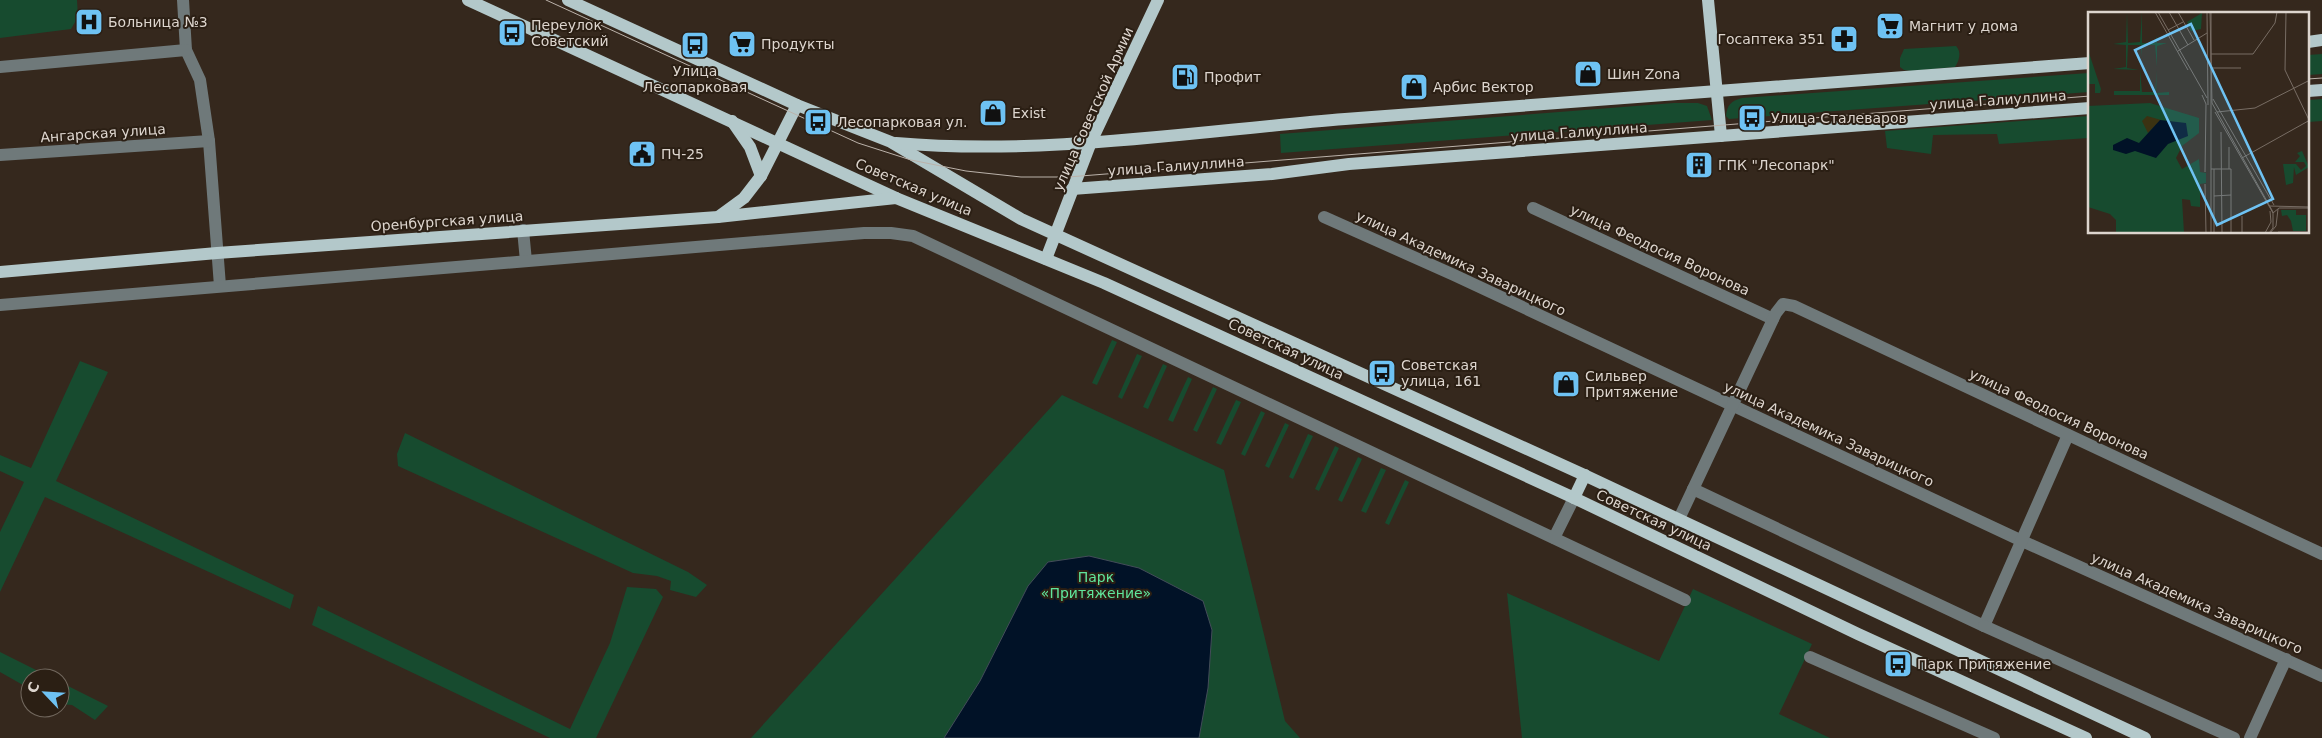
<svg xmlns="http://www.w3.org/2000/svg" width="2322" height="738" font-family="'DejaVu Sans',sans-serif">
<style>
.green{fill:#174b2f}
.water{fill:#011227;stroke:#434c59}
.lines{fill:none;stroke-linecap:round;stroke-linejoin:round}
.minor{stroke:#6f797a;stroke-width:12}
.major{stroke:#b3c8ca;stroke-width:12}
.tram{stroke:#bbb2aa;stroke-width:1}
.labels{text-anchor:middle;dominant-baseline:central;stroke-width:4;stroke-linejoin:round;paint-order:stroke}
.poi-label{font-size:14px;fill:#ddd5ce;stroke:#2b1f14;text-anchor:start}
.street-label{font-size:14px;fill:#ddd5ce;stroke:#2b1f14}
.park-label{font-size:14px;fill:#60e59c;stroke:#2b1f14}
.inset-road{fill:none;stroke:#786d64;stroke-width:1}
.view{fill:#6ec2f3;fill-opacity:0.15;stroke:#6ec2f3;stroke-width:2.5}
.inset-edge{fill:none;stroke:#ddd5ce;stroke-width:2.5}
</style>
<rect width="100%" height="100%" fill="#35281d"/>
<g class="green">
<path d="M 0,0 L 77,0 L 78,17 L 71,29 L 0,38 Z"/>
<path d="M 1956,46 C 1962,52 1959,61 1955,67 L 1912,71 L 1904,70 L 1900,67 L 1900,58 L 1904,49 Z"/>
<path d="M 2322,54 L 2322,74 L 2308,75 L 2308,55 Z"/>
<path d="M 2089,73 L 2089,92 L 1729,119 L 1726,116 C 1727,105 1731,101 1742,98 Z"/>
<path d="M 2322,99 L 2322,121 L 2308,122 L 2308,100 Z"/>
<path d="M 1674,103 L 1698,103 L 1707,106 L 1712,120 L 1281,153 L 1280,134 Z"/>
<path d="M 2089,116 L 2089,138 L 1999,144 L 1997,134 L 1933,135 L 1931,154 L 1887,148 L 1885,131 Z"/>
<path d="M 1112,340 L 1117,342 L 1097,385 L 1092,383 Z"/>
<path d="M 1137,354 L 1142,356 L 1122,399 L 1118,397 Z"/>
<path d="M 80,361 L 108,372 L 56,481 L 294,595 L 290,609 L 45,497 L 0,592 L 0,532 L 24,482 L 0,471 L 0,455 L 31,468 Z"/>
<path d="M 1163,364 L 1167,366 L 1148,409 L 1143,407 Z"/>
<path d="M 1188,377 L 1192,379 L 1173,422 L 1168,420 Z"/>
<path d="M 1213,387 L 1217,389 L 1197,432 L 1193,430 Z"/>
<path d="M 1062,395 L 1224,470 L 1285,721 L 1300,738 L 751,738 Z"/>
<path d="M 1236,400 L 1241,402 L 1221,445 L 1216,443 Z"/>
<path d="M 1261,411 L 1265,413 L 1245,456 L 1241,454 Z"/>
<path d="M 1285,423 L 1289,425 L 1269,468 L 1265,466 Z"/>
<path d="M 405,433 L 688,572 L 707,585 L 696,597 L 670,590 L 671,581 L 657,576 L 633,573 L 398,466 L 397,454 Z"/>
<path d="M 1308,434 L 1313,436 L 1293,479 L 1289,477 Z"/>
<path d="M 1335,446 L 1339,448 L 1319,491 L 1315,489 Z"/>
<path d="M 1358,457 L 1362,459 L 1342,502 L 1338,500 Z"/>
<path d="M 1381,468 L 1386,470 L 1366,513 L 1361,511 Z"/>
<path d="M 1405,480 L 1409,482 L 1389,525 L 1385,523 Z"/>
<path d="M 627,587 L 656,589 L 663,597 L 596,738 L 550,738 L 312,625 L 318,606 L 570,729 L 610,643 Z"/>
<path d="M 1693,589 L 1812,644 L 1779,714 L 1830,738 L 1522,738 L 1507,593 L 1659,661 Z"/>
<path d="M 0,652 L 52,678 L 30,678 L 30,689 L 0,672 Z"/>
<path d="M 60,682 L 108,706 L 95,720 L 72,705 L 60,704 Z"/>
</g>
<path class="water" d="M 1089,556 L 1139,568 L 1203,601 L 1212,630 L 1208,688 L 1199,738 L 944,738 L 980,681 L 1028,586 L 1048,562 Z"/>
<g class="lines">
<g class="minor">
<path d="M 183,0 L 186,50 L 200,80 L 209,141 L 220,286"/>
<path d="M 0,67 L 186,50"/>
<path d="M 0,155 L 209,141"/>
<path d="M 1533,208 L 1773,319"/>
<path d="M 1324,217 L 1454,275 L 2020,540 L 2322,676"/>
<path d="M 523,230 L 526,261"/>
<path d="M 0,305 L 864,233 L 891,233 L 913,236 L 1685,600"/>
<path d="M 1693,489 L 1984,626 L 2068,435"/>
<path d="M 1678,521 L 1776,313 L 1783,304 L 1794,306 L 2322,554"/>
<path d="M 1554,538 L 1574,498"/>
<path d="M 1984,626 L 2234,738"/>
<path d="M 1810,657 L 1994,738"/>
<path d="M 2250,738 L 2286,659"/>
</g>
<g class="major">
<path d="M 468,0 L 896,198 L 1104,283 L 1572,497 L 1858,634 L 2086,738"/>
<path d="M 568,0 L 797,105 L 891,142 L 1021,219 L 1582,474 L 2145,738"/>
<path d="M 1708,0 L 1721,136"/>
<path d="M 2308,42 L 2322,40"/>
<path d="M 2308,91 L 2322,90"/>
<path d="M 732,121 L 750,147 L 761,176"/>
<path d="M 896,143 C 1045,156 1196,131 1345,119 C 1593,100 1842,82 2090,63"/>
<path d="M 1072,189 L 1272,174 L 1349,164 L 2090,108"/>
<path d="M 718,217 L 744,198 L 761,176 L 797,105"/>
<path d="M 1046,259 L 1091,142 L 1158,0"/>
<path d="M 0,272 L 217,253 L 718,217 L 896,198"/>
<path d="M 1574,498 L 1585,475"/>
</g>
<g class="tram">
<path d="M 546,0 L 858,143 L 911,160 L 966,171 L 1021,177 L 1068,177 L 2090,96"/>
<path d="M 2308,79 L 2322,78"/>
</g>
</g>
<defs>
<symbol id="hospital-square" viewBox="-11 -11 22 22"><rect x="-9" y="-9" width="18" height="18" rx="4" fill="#6ec2f3" stroke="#2b1f14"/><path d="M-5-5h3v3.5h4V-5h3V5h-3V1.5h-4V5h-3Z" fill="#111"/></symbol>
<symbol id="supermarket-square" viewBox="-11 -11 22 22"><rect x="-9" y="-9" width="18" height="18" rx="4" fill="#6ec2f3" stroke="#2b1f14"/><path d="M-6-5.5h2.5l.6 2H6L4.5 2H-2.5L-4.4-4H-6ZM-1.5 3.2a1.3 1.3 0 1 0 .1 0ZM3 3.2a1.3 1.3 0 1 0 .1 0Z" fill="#111"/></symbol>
<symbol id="bus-square" viewBox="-11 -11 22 22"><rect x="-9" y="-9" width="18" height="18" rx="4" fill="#6ec2f3" stroke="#2b1f14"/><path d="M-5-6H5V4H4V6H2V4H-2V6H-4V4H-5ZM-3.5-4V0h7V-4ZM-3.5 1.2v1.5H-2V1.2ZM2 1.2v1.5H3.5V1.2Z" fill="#111"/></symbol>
<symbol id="pharmacy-square" viewBox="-11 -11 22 22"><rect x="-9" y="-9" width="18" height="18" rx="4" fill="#6ec2f3" stroke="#2b1f14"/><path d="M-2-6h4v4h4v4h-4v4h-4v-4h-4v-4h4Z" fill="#111"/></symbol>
<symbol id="shop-square" viewBox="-11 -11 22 22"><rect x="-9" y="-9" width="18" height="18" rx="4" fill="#6ec2f3" stroke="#2b1f14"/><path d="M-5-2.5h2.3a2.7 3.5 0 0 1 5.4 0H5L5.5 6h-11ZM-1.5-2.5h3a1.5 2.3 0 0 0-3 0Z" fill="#111"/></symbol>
<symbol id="fuel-square" viewBox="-11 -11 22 22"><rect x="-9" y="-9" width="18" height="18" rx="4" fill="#6ec2f3" stroke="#2b1f14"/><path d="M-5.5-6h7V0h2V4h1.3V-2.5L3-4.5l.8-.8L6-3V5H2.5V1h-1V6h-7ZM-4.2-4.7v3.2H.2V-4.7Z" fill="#111"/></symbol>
<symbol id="civic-square" viewBox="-11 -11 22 22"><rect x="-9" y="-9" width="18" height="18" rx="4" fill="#6ec2f3" stroke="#2b1f14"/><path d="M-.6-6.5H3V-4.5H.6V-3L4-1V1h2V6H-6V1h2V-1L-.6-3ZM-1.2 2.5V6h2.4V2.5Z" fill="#111"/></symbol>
<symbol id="building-square" viewBox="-11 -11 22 22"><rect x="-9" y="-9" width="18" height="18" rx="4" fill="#6ec2f3" stroke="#2b1f14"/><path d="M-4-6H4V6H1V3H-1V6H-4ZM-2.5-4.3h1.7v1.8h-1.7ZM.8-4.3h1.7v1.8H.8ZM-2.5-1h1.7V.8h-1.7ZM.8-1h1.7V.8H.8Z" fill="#111"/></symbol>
</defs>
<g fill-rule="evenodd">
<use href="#hospital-square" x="73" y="6" width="32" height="32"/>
<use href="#supermarket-square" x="1874" y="10" width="32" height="32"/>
<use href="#bus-square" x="496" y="17" width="32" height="32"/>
<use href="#pharmacy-square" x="1828" y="23" width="32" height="32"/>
<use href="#supermarket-square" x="726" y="28" width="32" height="32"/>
<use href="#bus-square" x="679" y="29" width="32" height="32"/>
<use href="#shop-square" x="1572" y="58" width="32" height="32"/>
<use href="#fuel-square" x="1169" y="61" width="32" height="32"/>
<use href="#shop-square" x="1398" y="71" width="32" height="32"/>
<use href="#shop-square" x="977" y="97" width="32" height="32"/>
<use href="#bus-square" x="1736" y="102" width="32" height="32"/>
<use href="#bus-square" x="802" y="106" width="32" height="32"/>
<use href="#civic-square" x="626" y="138" width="32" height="32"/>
<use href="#building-square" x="1683" y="149" width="32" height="32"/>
<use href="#bus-square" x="1366" y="357" width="32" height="32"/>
<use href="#shop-square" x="1550" y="368" width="32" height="32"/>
<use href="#bus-square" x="1882" y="648" width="32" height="32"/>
</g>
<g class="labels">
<g class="poi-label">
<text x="108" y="22">Больница №3</text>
<text x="531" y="25">Переулок<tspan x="531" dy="16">Советский</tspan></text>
<text x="1909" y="26">Магнит у дома</text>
<text x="1825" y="39" text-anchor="end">Госаптека 351</text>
<text x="761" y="44">Продукты</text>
<text x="695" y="71" text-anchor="middle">Улица<tspan x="695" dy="16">Лесопарковая</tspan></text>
<text x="1607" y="74">Шин Zona</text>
<text x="1204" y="77">Профит</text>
<text x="1433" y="87">Арбис Вектор</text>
<text x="1012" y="113">Exist</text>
<text x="1771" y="118">Улица Сталеваров</text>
<text x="837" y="122">Лесопарковая ул.</text>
<text x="661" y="154">ПЧ-25</text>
<text x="1718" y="165">ГПК "Лесопарк"</text>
<text x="1401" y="365">Советская<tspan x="1401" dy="16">улица, 161</tspan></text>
<text x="1585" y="376">Сильвер<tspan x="1585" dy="16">Притяжение</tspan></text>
<text x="1917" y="664">Парк Притяжение</text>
</g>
<g class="street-label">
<text transform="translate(1998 100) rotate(-4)">улица Галиуллина</text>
<text transform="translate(1093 109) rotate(-66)">улица Советской Армии</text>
<text transform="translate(1579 132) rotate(-4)">улица Галиуллина</text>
<text transform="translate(103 133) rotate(-4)">Ангарская улица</text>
<text transform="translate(1176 166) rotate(-4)">улица Галиуллина</text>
<text transform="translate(914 187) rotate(23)">Советская улица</text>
<text transform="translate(447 221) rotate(-4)">Оренбургская улица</text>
<text transform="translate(1660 250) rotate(25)">улица Феодосия Воронова</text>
<text transform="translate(1461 263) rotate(25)">улица Академика Заварицкого</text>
<text transform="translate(1286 349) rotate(25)">Советская улица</text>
<text transform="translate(2059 414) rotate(25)">улица Феодосия Воронова</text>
<text transform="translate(1829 434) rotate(25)">улица Академика Заварицкого</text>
<text transform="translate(1654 520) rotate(25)">Советская улица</text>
<text transform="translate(2197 603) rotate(24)">улица Академика Заварицкого</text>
</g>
<g class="park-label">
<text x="1096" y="577">Парк<tspan x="1096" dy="16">«Притяжение»</tspan></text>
</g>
</g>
<g transform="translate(2088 12)">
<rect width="221" height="221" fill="#35281d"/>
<path d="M 39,0 L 40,31 L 52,30 L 54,0 L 54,31 L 67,31 L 69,24 L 69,31 L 79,31 L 69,34 L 69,55 L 67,33 L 54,33 L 54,45 L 53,33 L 40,33 L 39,56 L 51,58 L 25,57 L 38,55 L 38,33 L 25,32 L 38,30 ZM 114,1 L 113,17 L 103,19 L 99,10 ZM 0,38 L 13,77 L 12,81 L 7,81 L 7,72 L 0,72 ZM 52,58 L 54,80 L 67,80 L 69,58 L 68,81 L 81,80 L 81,83 L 26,83 L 26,79 L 52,79 ZM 62,91 L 111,106 L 111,121 L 94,134 L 88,146 L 94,157 L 111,147 L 112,160 L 118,161 L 118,171 L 112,172 L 112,195 L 103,194 L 102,188 L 94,187 L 96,221 L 28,221 L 28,208 L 22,202 L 0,195 L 0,94 ZM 214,139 L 221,155 L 208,163 L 206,155 L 205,171 L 198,173 L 195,152 L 208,152 L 213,158 L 218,154 L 216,150 L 207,150 L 212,144 L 209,141 ZM 193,198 L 208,198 L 208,203 L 218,203 L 218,219 L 205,219 L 203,209 L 199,203 L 194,204 Z" fill="#174b2f"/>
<path d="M 59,104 L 73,108 L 60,121 L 54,109 Z" fill="#3b3212"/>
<path d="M 72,108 L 98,111 L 100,124 L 80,132 L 68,146 L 47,139 L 38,142 L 25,138 L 25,133 L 39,126 L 51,131 Z" fill="#011227"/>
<path class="inset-road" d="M 67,0 L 100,58M 70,0 L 119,86M 81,0 L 100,33M 90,0 L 106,28M 119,0 L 120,93M 122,0 L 124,91 L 185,200 L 185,216 L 181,221M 198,0 L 197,58 L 221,108M 80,18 L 95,10M 90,39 L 119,21M 123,42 L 165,42 L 187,11 L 189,0M 123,56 L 153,56M 114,83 L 118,92 L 117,160M 125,87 L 186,193M 127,100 L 185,201 L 191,196 L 222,196M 129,100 L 167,96 L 222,68M 133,120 L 134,221M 141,135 L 141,157M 154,146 L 222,108M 123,157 L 143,157 L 143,221M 126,157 L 126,184 L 143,183M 117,172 L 118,221M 126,184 L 126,221M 181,194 L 222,195M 154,204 L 154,221M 190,220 L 222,220M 123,221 L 123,0M 177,221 L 183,210 L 182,199M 182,221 L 188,214 L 190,197"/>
<path class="view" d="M 103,12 L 185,187 L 129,213 L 47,38 Z"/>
<rect width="221" height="221" class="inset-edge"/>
</g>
<g transform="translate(45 693) rotate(295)"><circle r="24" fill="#2b1f14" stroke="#72685e"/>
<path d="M0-4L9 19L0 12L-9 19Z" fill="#6ec2f3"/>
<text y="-8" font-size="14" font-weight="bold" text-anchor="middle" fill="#ddd5ce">С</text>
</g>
</svg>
